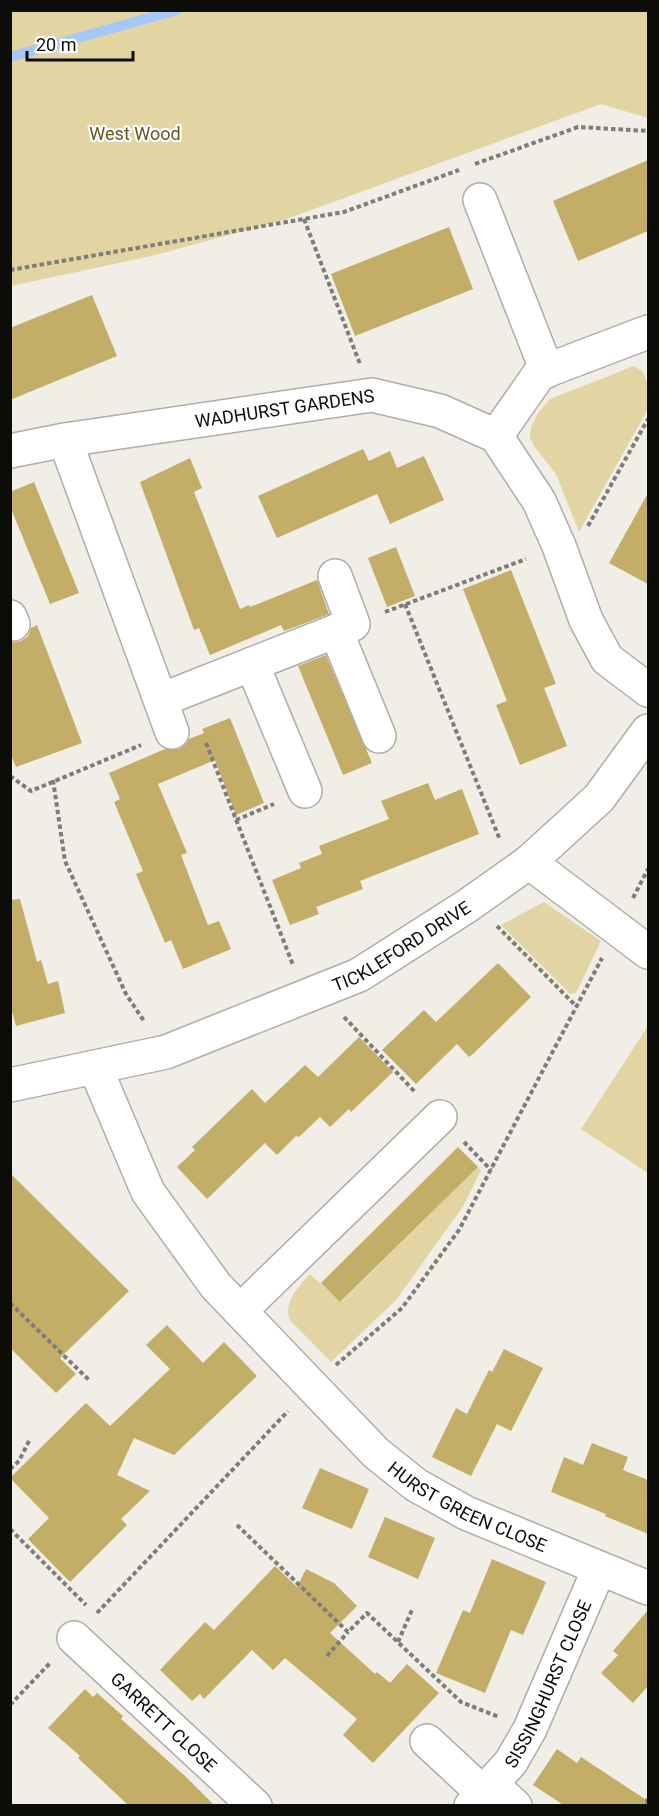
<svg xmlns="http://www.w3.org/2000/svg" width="659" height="1816" font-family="Roboto,sans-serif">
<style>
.green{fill:#e2d4a3}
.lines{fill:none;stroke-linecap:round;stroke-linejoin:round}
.stream{stroke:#a6c8f6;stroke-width:10}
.building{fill:#c2ae67}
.minor-casing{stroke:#afada7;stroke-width:36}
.path{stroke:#7e7d78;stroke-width:4;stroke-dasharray:4.5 3;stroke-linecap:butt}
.minor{stroke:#fff;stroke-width:33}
.labels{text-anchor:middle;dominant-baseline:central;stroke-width:4.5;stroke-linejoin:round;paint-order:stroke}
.park-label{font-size:18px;fill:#645620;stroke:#fff}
.street-label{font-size:18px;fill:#0c0c09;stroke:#fff}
</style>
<rect width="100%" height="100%" fill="#f0eee7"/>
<g class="green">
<path d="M 10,11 L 648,11 L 648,118 L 601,104 L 287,219 L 156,255 L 11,286 Z"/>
<path d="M 634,366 L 642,371 L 648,384 L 648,409 L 579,532 L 556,474 L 534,446 L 530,438 L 531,427 L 538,413 L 550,399 Z"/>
<path d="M 544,902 L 601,941 L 576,993 L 570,994 L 501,925 Z"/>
<path d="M 648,1026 L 648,1173 L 581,1129 Z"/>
<path d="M 478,1167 L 481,1170 L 464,1205 L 396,1300 L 331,1362 L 289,1319 C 285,1299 298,1288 310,1274 L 341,1302 Z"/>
</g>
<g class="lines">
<path class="stream" d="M 10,57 L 177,10"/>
</g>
<g class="building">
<path d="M 648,160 L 648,231 L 578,261 L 553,201 Z"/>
<path d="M 449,227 L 473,289 L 355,336 L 331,274 Z"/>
<path d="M 92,295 L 117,356 L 10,400 L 10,328 Z"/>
<path d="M 363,449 L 369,461 L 390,451 L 397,468 L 424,456 L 444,500 L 390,524 L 377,494 L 277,538 L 258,496 Z"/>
<path d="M 190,458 L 202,488 L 194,492 L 240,609 L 249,605 L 250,607 L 317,580 L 329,614 L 284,631 L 281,625 L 210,655 L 199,628 L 194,630 L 140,482 Z"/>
<path d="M 34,482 L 79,593 L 50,604 L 10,506 L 10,492 Z"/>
<path d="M 648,493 L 648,584 L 609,563 Z"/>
<path d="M 396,547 L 415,596 L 387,607 L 368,558 Z"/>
<path d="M 511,570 L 556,684 L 544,688 L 567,746 L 520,765 L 496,705 L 507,701 L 463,589 Z"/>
<path d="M 37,625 L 82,743 L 16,767 L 10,752 L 10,643 L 21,641 L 28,636 L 31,628 Z"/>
<path d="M 326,655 L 372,763 L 343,775 L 298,666 Z"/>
<path d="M 230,718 L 264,803 L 236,815 L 215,760 L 158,784 L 187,853 L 181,855 L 208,925 L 219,921 L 231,949 L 183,969 L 171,940 L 165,943 L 136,874 L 143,871 L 114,802 L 120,799 L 109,773 L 165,749 L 179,749 L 186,744 L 189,739 L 204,733 L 202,729 Z"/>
<path d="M 428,783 L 435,800 L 462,789 L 479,834 L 360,881 L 363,889 L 316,907 L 319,914 L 290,925 L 272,880 L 301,868 L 299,863 L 322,854 L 319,846 L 389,819 L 381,801 Z"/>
<path d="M 20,899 L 37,962 L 41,960 L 48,984 L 58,981 L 65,1013 L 16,1026 L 10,1004 L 10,900 Z"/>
<path d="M 498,963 L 531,997 L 474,1053 L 469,1057 L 457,1044 L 416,1084 L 382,1050 L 424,1010 L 436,1022 Z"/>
<path d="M 359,1037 L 393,1072 L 351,1112 L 349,1109 L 330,1127 L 320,1117 L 299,1137 L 296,1136 L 277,1155 L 265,1143 L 207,1199 L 177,1167 L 195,1150 L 192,1147 L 252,1089 L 265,1103 L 305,1065 L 318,1077 Z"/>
<path d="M 458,1147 L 478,1167 L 340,1302 L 321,1283 Z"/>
<path d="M 10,1173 L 129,1291 L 60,1358 L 76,1374 L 56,1393 L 10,1348 Z"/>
<path d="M 167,1325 L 203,1363 L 224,1342 L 257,1376 L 174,1455 L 134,1438 L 117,1475 L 150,1491 L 121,1519 L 127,1525 L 70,1582 L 28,1539 L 49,1518 L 10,1478 L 86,1403 L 110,1426 L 170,1369 L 146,1345 Z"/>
<path d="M 504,1349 L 543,1368 L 511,1431 L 497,1424 L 471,1476 L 432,1457 L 456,1408 L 467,1414 L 489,1370 L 492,1372 Z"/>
<path d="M 592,1443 L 628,1457 L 623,1470 L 648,1480 L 648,1534 L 605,1516 L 606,1514 L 551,1492 L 564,1457 L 583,1465 Z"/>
<path d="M 320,1468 L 369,1489 L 352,1529 L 302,1508 Z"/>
<path d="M 385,1517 L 435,1538 L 418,1579 L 368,1557 Z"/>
<path d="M 492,1559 L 546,1582 L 523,1635 L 511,1630 L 485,1693 L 436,1673 L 463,1610 L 470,1613 Z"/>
<path d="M 275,1566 L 297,1587 L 306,1569 L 334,1583 L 357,1606 L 330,1633 L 375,1674 L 377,1672 L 390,1683 L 407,1664 L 439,1693 L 373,1763 L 343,1735 L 357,1719 L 285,1658 L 273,1670 L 252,1650 L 204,1699 L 200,1694 L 192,1701 L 160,1670 L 205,1622 L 214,1630 Z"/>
<path d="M 648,1610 L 648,1686 L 633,1703 L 601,1673 L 618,1655 L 613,1651 Z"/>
<path d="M 85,1689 L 93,1697 L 97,1693 L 123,1716 L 121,1719 L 185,1776 L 215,1806 L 129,1806 L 78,1758 L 80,1756 L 48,1728 Z"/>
<path d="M 557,1749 L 577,1763 L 581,1757 L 648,1801 L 648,1806 L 565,1806 L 533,1785 Z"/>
</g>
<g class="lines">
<defs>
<g id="minor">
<path d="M 480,200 L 547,371"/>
<path d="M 496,436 L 540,373 L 648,332"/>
<path d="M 65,440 L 172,732"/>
<path id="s1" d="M 10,451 L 65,440 L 372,395 L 440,411 L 496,436 L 539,501 L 559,546 L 586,620 L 607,659 L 648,690"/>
<path d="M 335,576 L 353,624 L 336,631"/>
<path d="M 10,617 L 13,624"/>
<path d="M 252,664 L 305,791"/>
<path d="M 161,700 L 336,631 L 379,736"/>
<path d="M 529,862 L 648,952"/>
<path id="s2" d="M 95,1067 L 148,1192 L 216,1286 L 376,1453 L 416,1485 L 466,1513 L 648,1588"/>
<path id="s3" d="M 10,1085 L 166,1052 L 359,975 L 467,906 L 529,862 L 599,798 L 648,731"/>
<path d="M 241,1310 L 440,1117"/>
<path id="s4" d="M 74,1638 L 255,1806"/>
<path d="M 427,1741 L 483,1793"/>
<path d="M 491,1784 L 515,1806"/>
<path id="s5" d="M 471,1806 L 511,1762 L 530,1729 L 599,1569"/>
</g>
</defs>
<use href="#minor" class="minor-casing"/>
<g class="path">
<path d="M 475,164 L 578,127 L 648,131"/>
<path d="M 304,219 L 360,364"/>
<path d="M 10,270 L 344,212 L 459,170"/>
<path d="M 588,526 L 648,419"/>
<path d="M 405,604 L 500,840"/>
<path d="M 385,612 L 526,559"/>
<path d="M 206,743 L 293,965"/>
<path d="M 10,776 L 31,791 L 141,745"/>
<path d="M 53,780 L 65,861 L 126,994 L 144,1021"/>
<path d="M 236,820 L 274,804"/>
<path d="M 633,898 L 648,869"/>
<path d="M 497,926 L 576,1006"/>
<path d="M 344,1017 L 415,1092"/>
<path d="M 464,1142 L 491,1170"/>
<path d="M 10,1303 L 90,1381"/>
<path d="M 336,1365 L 402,1308 L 459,1230 L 602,958"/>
<path d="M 10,1469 L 19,1461 L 30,1439"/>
<path d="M 237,1525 L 348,1632 L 367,1613 L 461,1702 L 499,1717"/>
<path d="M 10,1529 L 86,1605"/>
<path d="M 97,1613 L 288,1411"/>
<path d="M 398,1642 L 412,1610"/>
<path d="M 327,1656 L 348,1632"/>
<path d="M 10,1705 L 51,1662"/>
<path d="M 648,1799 L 647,1801 L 648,1803"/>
</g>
<use href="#minor" class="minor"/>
</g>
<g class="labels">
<g class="park-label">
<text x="135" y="133">West Wood</text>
</g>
<g class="street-label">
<text stroke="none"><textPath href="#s1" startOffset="278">WADHURST GARDENS</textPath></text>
<text stroke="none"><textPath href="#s3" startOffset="418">TICKLEFORD DRIVE</textPath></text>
<text stroke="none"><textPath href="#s2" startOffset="590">HURST GREEN CLOSE</textPath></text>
<text stroke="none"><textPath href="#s5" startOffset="146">SISSINGHURST CLOSE</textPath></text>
<text stroke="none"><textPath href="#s4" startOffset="123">GARRETT CLOSE</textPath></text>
</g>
</g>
<rect width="659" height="1816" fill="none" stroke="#0c0c09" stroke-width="24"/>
<path d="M27 51v9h106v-9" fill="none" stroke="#0c0c09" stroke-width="3"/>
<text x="36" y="51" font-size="18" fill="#0c0c09" stroke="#ffffff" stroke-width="4.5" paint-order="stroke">20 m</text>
</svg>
